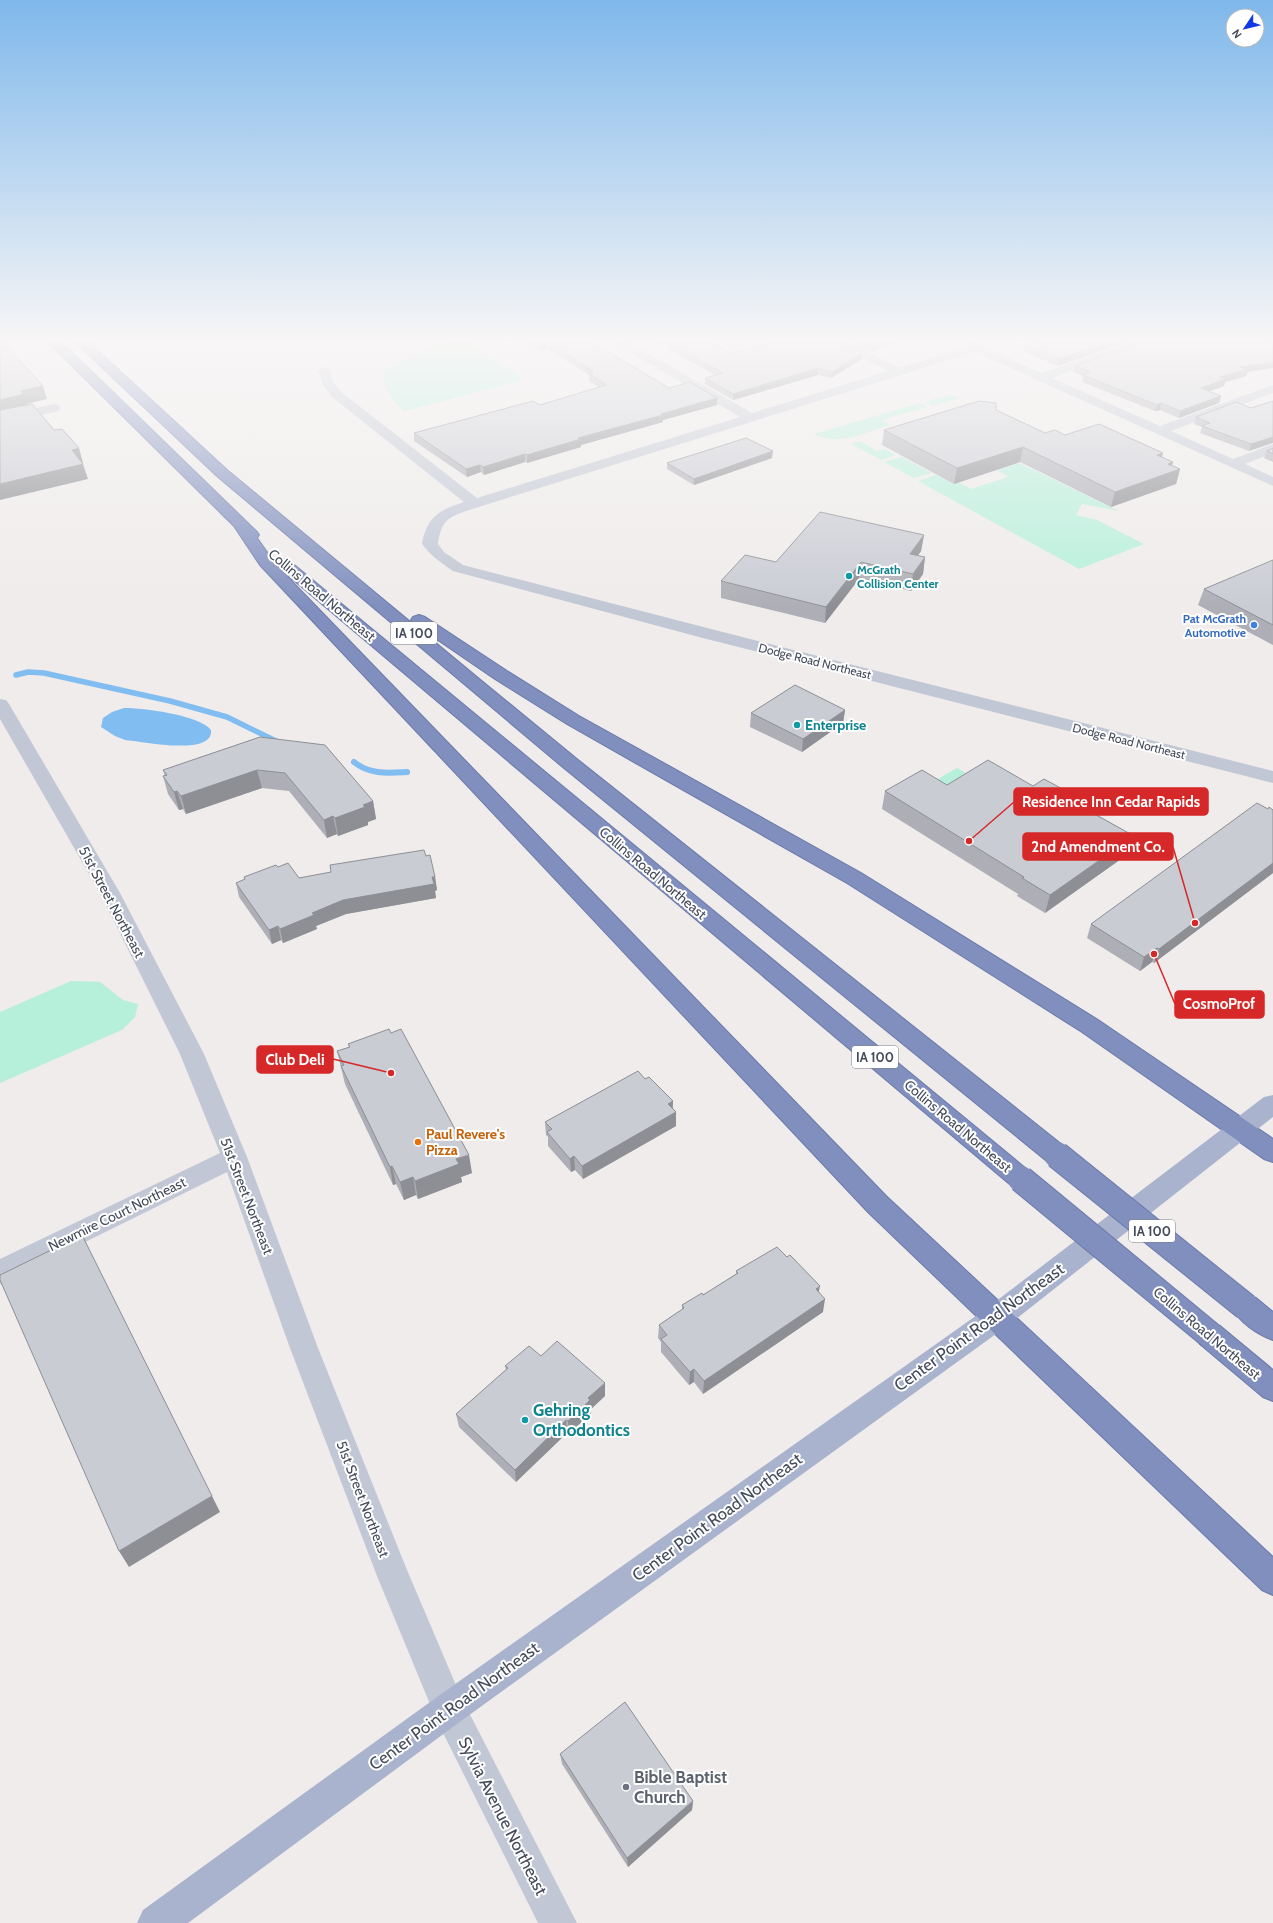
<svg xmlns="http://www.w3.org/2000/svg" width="1273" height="1923" font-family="Cabin,sans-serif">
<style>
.green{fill:#b6f0db}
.water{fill:#81bdf0}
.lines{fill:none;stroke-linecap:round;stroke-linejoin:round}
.stream-far1{stroke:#81bdf0;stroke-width:5.5}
.stream{stroke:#81bdf0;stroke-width:6}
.highway-casing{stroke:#6c7aaa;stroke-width:2}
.minor{fill:#c1c7d4;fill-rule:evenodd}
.major{fill:#a9b3cd;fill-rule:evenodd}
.highway{fill:#808fbe;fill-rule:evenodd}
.highway-bridge-casing{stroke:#6c7aaa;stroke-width:28;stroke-linecap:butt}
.highway-bridge{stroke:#808fbe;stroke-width:26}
.wall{fill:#aeafb6}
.shaded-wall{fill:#8d8f94}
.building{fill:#caccd4;stroke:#8d8f94}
.culture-dot{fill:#0f9aa8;stroke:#fff;stroke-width:1.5}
.shop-dot{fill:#3f7fe0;stroke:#fff;stroke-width:1.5}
.food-dot{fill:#e8710a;stroke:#fff;stroke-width:1.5}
.worship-dot{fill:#6b7280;stroke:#fff;stroke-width:1.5}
.labels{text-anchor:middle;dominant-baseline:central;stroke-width:4;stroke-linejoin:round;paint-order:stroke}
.far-culture-label{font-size:12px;font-weight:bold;fill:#0d838f;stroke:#fff;text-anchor:start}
.far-shop-label{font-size:12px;font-weight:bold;fill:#366cbe;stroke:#fff;text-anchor:end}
.far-street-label{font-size:12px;fill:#434a5a;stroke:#fff}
.shield{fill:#fff;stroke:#7b808c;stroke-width:1}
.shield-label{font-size:13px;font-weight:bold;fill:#434a5a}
.street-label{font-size:14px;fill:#434a5a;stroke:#fff}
.culture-label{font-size:14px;font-weight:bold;fill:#0d838f;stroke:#fff;text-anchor:start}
.food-label{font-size:14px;font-weight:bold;fill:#c56008;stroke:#fff;text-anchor:start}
.near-street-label{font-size:17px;fill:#434a5a;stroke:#fff}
.near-culture-label{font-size:17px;font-weight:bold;fill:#0d838f;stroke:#fff;text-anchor:start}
.near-worship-label{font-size:17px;font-weight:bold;fill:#5b616d;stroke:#fff;text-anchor:start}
.leader{fill:none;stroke:#d62828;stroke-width:1.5}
.callout-dot{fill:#d62828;stroke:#fff;stroke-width:1.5}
.callout{fill:#d62828;stroke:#d62828;stroke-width:1.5}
.callout-label{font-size:15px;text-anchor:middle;font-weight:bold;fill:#fff}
</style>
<rect width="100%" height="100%" fill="#efeceb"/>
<g class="green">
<path d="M 463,338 L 520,376 L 521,381 L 404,411 C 390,398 384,391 383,371 L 429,347 Z"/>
<path d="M 951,394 L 959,398 L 933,406 L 925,402 Z"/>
<path d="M 920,403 L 928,407 L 882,420 L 890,425 C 866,432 838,447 814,434 Z"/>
<path d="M 860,441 L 877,451 L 884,449 L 896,455 L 881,460 L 851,444 Z"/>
<path d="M 902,457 L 932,473 L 914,478 L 884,462 Z"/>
<path d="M 1019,463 L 1119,511 L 1082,504 L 1076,515 L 1097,520 L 1144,544 L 1079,569 L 918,481 L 936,475 L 954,484 L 959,482 L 971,489 L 1008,477 L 997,470 Z"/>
<path d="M 957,768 L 974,778 L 946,794 L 929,784 Z"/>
<path d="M 71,981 L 100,982 L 123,1000 L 138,1004 L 135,1017 L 122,1030 L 0,1083 L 0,1012 Z"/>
</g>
<path class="water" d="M 124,708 C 143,708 200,715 211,730 C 214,757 140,741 125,740 L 115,736 L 101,727 L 103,718 L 112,712 Z"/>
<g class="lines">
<path class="stream-far1" d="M 16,675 L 28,672 L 44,673 L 170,701 L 227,717 L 276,741"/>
<path class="stream" d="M 354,762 C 370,775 388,773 407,772"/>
<defs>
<g id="highway">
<path d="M 44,338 L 57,338 L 257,532 L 259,535 L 257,538 L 276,565 L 274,562 L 277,559 L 287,559 L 1030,1172 L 1034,1179 L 1030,1186 L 1021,1189 L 1012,1186 L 277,566 L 886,1196 L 1273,1557 L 1273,1595 L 1262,1590 L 868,1212 L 260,565 L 234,526 Z"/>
<path d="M 71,338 L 84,338 L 227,470 L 478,678 L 578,760 L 1066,1148 L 1070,1155 L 1066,1162 L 1057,1165 L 1048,1162 L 564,768 L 217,476 Z"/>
<path d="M 419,615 L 425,617 L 507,671 L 579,716 L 861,873 L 1098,1020 L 1273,1139 L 1273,1162 L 1264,1159 L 1082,1032 L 847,883 L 567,724 L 495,679 L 413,623 L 411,620 L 413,617 Z"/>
<path d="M 1246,1295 L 1256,1298 L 1273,1312 L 1273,1340 C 1258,1335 1239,1322 1232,1307 L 1236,1298 Z"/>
<path d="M 1210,1322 L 1220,1326 L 1273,1370 L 1273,1401 L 1263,1397 L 1200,1344 L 1196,1335 L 1200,1326 Z"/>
</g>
</defs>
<use href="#highway" class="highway-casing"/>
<g class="minor">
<path d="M 606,338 L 621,338 L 752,413 L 888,371 L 824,338 L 840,338 L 900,368 L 967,347 L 958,339 L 971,338 L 980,345 L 1041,373 L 1144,338 L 1163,338 L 1161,340 L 1052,378 L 1160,426 L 1273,385 L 1273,393 L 1171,431 L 1233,459 L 1273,444 L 1273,453 L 1245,464 L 1273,477 L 1273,486 L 975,352 L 469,510 C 448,517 441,521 438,544 L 444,552 L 463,565 L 711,629 L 1273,771 L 1273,783 L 699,637 L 453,571 C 441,563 431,556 422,544 C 427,517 439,510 464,502 L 332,397 L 322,383 L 318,371 L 324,367 L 328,368 L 334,383 L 340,391 L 477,498 L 740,417 Z"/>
<path d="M 54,404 L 59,405 L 60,408 L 59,411 L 0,424 L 0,416 Z"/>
<path d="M 0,699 L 6,700 L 9,704 L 120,893 L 204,1054 L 247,1157 L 318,1348 L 407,1570 L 461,1697 L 577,1923 L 538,1923 L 437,1721 L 377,1576 L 290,1348 L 227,1172 L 0,1284 L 0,1259 L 220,1153 L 180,1054 L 100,893 L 0,719 Z"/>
</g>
<path class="major" d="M 1273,1095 L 1273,1117 L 1007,1326 L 461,1721 L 188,1923 L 137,1923 L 143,1910 L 437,1697 L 987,1308 L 1264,1097 Z"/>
<use href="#highway" class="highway"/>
<defs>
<g id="highway-bridge">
<path d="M 1057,1155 L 1246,1307"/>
<path d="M 1021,1179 L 1210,1335"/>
</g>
</defs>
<use href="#highway-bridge" class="highway-bridge-casing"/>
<use href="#highway-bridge" class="highway-bridge"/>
</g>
<g class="wall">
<path d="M 512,338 L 585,338 L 669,388 L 717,398 L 717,405 L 663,420 L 663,422 L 581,445 L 581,447 L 527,463 L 525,462 L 484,475 L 481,472 L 467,477 L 414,441 L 414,433 L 540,405 L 599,387 L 589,381 L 589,375 L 547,349 L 540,351 L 519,339 L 514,340 Z"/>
<path d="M 649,338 L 702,338 L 731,353 L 775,341 L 770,338 L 835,338 L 862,359 L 831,378 L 818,375 L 733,400 L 705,384 L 705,378 L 715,375 Z"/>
<path d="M 844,338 L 916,338 L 883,347 L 881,346 L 872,352 Z"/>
<path d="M 1047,338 L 1138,338 L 1058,366 L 1024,352 L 1025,345 Z"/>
<path d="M 1075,366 L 1248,372 L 1246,376 L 1225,382 L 1224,386 L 1209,391 L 1221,396 L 1219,403 L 1179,418 L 1160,410 L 1155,411 L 1082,382 L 1083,376 L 1073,372 Z"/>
<path d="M 1273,401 L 1249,451 L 1200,433 L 1202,427 L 1194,424 L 1196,417 L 1251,408 Z"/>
<path d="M 996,410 L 1045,433 L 1162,457 L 1172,465 L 1180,469 L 1176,484 L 1111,507 L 1020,462 L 954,484 L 882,445 L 884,430 Z"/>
<path d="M 1273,448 L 1273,462 L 1264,458 L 1267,451 Z"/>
<path d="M 772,458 L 694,485 L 667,469 L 667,463 Z"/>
<path d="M 924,535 L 921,551 L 918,556 L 925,557 L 923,574 L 911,591 L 859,579 L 825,623 L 721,598 L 721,581 L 776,562 Z"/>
<path d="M 1273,560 L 1273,645 L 1198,605 L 1204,589 Z"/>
<path d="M 845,710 L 843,723 L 802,752 L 750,727 L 751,713 Z"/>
<path d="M 260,737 L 373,801 L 376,819 L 368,822 L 368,825 L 338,836 L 337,834 L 327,838 L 289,791 L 262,788 L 186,814 L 183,809 L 179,810 L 168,794 L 163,776 L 165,776 L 163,770 Z"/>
<path d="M 947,785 L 1033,786 L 1079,798 L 1077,804 L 1134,836 L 1128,854 L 1045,913 L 1017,896 L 1018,894 L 882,809 L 885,791 Z"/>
<path d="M 1268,809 L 1273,810 L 1273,873 L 1154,963 L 1152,962 L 1140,971 L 1087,938 L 1091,924 Z"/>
<path d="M 426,856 L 435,877 L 437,890 L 435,891 L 436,898 L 346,914 L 316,926 L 317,929 L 283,943 L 281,940 L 272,944 L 239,897 L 236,883 L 244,880 L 244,877 L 278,867 L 299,878 Z"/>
<path d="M 391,1033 L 472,1173 L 461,1177 L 462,1182 L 418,1199 L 416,1195 L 404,1200 L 396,1184 L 393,1185 L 345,1084 L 337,1051 L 349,1047 L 348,1044 Z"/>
<path d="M 673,1101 L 673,1108 L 676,1112 L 676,1126 L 583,1179 L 575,1170 L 571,1172 L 548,1146 L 548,1137 L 546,1135 L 545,1122 Z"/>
<path d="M 736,1271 L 819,1292 L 823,1312 L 703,1394 L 694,1382 L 689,1385 L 661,1352 L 661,1342 L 658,1338 L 659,1325 L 682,1310 L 682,1305 L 703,1295 L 736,1274 Z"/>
<path d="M 541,1356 L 605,1383 L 605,1396 L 591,1409 L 591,1413 L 569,1434 L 567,1433 L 516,1482 L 459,1427 L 456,1414 L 506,1370 L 505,1366 Z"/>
<path d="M 560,1754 L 693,1801 L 692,1810 L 628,1867 L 562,1764 Z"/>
</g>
<g class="shaded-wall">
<path d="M 893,338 L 916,338 L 883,347 L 884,341 Z"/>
<path d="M 1121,338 L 1138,338 L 1058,366 L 1059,359 Z"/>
<path d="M 882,340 L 881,346 L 872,352 L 873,346 Z"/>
<path d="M 547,342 L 547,349 L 540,351 L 539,344 Z"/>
<path d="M 862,353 L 862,359 L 831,378 L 832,372 Z"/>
<path d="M 1273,362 L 1273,368 L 1248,372 L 1246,376 L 1225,382 L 1224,386 L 1199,395 L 1201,388 L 1220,377 L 1240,367 Z"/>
<path d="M 818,368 L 818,375 L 733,400 L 733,394 Z"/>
<path d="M 43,386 L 47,399 L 27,404 L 28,408 L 0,414 L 0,400 L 21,391 Z"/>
<path d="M 1221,396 L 1219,403 L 1179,418 L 1180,411 Z"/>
<path d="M 717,398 L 717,405 L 663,420 L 663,422 L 581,445 L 581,447 L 527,463 L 527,455 L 578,438 Z"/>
<path d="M 1161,403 L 1160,410 L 1155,411 L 1157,405 Z"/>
<path d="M 1273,437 L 1273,443 L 1249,451 L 1251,444 Z"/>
<path d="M 1023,447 L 1020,462 L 954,484 L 957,468 Z"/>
<path d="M 79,448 L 83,463 L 76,465 L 72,450 Z"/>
<path d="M 773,451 L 772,458 L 694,485 L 694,479 Z"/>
<path d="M 1163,453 L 1159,468 L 1157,455 Z"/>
<path d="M 525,454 L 525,462 L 484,475 L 483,467 Z"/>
<path d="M 1173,462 L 1170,472 L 1180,469 L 1176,484 L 1111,507 L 1115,492 L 1168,464 Z"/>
<path d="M 83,464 L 88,479 L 0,500 L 0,484 Z"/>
<path d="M 480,465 L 481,472 L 467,477 L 466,469 Z"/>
<path d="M 924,535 L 921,551 L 907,570 L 910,554 Z"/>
<path d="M 925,557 L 923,574 L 911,591 L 913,574 Z"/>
<path d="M 861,562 L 859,579 L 825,623 L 826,607 Z"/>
<path d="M 845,710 L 843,723 L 802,752 L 803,739 Z"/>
<path d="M 257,770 L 262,788 L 186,814 L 181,796 Z"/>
<path d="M 177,791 L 183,809 L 179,810 L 174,792 Z"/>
<path d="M 1079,798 L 1074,816 L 1073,802 Z"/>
<path d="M 373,801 L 376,819 L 368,822 L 368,825 L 338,836 L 335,818 L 363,805 Z"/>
<path d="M 333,816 L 337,834 L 327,838 L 324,820 Z"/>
<path d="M 1134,836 L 1128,854 L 1045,913 L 1050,895 Z"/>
<path d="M 1273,863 L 1273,873 L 1154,963 L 1159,949 Z"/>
<path d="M 432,877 L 435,877 L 437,890 L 435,891 L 436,898 L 346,914 L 316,926 L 317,929 L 283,943 L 280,929 L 312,913 L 343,900 Z"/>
<path d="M 278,926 L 281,940 L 272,944 L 269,930 Z"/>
<path d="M 1157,948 L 1152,962 L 1140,971 L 1144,957 Z"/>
<path d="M 673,1101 L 672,1114 L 676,1112 L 676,1126 L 583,1179 L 582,1166 L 668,1104 Z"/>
<path d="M 469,1155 L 472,1173 L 461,1177 L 462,1182 L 418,1199 L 415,1181 L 456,1159 Z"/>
<path d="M 574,1156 L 575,1170 L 571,1172 L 570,1159 Z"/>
<path d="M 392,1166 L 396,1184 L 393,1185 L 390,1167 Z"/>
<path d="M 413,1177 L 416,1195 L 404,1200 L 400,1182 Z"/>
<path d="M 820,1286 L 817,1300 L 816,1289 Z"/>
<path d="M 825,1299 L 823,1312 L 703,1394 L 704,1381 Z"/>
<path d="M 694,1369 L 694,1382 L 689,1385 L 690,1372 Z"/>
<path d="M 605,1383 L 605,1396 L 591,1409 L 591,1413 L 569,1434 L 568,1421 L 588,1398 Z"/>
<path d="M 566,1420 L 567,1433 L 516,1482 L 515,1470 Z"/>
<path d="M 212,1496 L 220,1512 L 129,1567 L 119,1551 Z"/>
<path d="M 693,1801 L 692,1810 L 628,1867 L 627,1858 Z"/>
</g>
<g class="building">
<path d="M 530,338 L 585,338 L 669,388 L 690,382 L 717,398 L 661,414 L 663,415 L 578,438 L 581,439 L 527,455 L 525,454 L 483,467 L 480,465 L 466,469 L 414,433 L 533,401 L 540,405 L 606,385 L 589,373 L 594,372 L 547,342 L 539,344 Z"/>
<path d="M 661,338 L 702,338 L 731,353 L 784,339 L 783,338 L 835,338 L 862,353 L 832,372 L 818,368 L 733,394 L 705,378 L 723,373 Z"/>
<path d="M 858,338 L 893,338 L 884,341 L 882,340 L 873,346 Z"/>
<path d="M 1047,338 L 1121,338 L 1059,359 L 1025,345 Z"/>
<path d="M 1153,338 L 1273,338 L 1273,362 L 1240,367 L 1248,369 L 1220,377 L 1226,379 L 1201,388 L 1221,396 L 1180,411 L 1161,403 L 1157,405 L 1083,375 L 1091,372 L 1075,366 Z"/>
<path d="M 3,342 L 43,386 L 21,391 L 24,394 L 0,400 L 0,343 Z"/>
<path d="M 979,401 L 996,403 L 996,410 L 1045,433 L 1055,430 L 1065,435 L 1099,424 L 1163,453 L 1157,455 L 1173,462 L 1168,464 L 1180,469 L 1115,492 L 1023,447 L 957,468 L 884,430 Z"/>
<path d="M 1273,401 L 1273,437 L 1251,444 L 1202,426 L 1210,423 L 1196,417 L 1236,402 L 1251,408 Z"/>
<path d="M 32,404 L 54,430 L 62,429 L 79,448 L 72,450 L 83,464 L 0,484 L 0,410 Z"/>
<path d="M 746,438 L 773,451 L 694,479 L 667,463 Z"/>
<path d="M 1273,448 L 1273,454 L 1267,451 Z"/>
<path d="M 820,512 L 924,535 L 910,554 L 925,557 L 913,574 L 861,562 L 826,607 L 721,581 L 745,555 L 776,562 Z"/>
<path d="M 1273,560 L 1273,625 L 1204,589 Z"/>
<path d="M 795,685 L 845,710 L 803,739 L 751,713 Z"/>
<path d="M 260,737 L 325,745 L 373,801 L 363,805 L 365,807 L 335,818 L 333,816 L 324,820 L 285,773 L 257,770 L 181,796 L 177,791 L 174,792 L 163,776 L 167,775 L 163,770 Z"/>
<path d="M 988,760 L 1033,786 L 1044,779 L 1079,798 L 1073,802 L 1134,836 L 1050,895 L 1022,878 L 1024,877 L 885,791 L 922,770 L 947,785 Z"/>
<path d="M 1257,803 L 1268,809 L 1269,807 L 1273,810 L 1273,863 L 1159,949 L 1157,948 L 1144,957 L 1091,924 Z"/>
<path d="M 424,850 L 426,856 L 430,855 L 435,877 L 432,877 L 434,884 L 343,900 L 312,913 L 314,915 L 280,929 L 278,926 L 269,930 L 236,883 L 245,879 L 244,877 L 276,865 L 278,867 L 288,863 L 299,878 L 331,872 L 330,865 Z"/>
<path d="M 389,1029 L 391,1033 L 401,1029 L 469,1155 L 456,1159 L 459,1164 L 415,1181 L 413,1177 L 400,1182 L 392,1166 L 390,1167 L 341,1066 L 344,1065 L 337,1051 L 350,1047 L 348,1044 Z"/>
<path d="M 638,1071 L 645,1079 L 649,1077 L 673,1101 L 668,1104 L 676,1112 L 582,1166 L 574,1156 L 570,1159 L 547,1132 L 552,1129 L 545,1122 Z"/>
<path d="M 82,1235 L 212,1496 L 119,1551 L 0,1280 L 0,1275 Z"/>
<path d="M 777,1247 L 787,1257 L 790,1255 L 820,1286 L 816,1289 L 825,1299 L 704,1381 L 694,1369 L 690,1372 L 661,1339 L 667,1335 L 659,1325 L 684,1308 L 682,1305 L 702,1293 L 703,1295 L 738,1273 L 736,1271 Z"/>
<path d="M 557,1341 L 605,1383 L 588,1398 L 590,1400 L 568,1421 L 566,1420 L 515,1470 L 456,1414 L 508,1368 L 505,1366 L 529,1346 L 541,1356 Z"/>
<path d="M 625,1702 L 693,1801 L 627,1858 L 560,1754 Z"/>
</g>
<linearGradient id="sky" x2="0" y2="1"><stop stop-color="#7fb8eb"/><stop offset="0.56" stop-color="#f8f6f6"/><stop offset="1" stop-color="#f8f6f6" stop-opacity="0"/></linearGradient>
<rect width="1273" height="608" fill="url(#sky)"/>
<g class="culture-dot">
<circle cx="849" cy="576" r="4"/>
<circle cx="797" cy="725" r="4"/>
<circle cx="525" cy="1420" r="4"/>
</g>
<circle class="shop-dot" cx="1254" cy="625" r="4"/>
<circle class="food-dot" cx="418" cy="1142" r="4"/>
<circle class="worship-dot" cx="626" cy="1787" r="4"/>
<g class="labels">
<g class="far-culture-label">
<text x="857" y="569">McGrath<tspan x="857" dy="14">Collision Center</tspan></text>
</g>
<g class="far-shop-label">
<text x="1246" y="618">Pat McGrath<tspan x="1246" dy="14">Automotive</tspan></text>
</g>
<g class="far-street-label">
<text transform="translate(815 661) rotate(14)">Dodge Road Northeast</text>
<text transform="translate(1129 741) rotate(14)">Dodge Road Northeast</text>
</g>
<g class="shield">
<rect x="391" y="622" width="46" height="22" rx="3"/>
<rect x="852" y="1046" width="46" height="22" rx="3"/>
<rect x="1129" y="1220" width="46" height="22" rx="3"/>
</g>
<g class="shield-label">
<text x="414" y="633">IA 100</text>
<text x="875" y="1057">IA 100</text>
<text x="1152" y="1231">IA 100</text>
</g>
<g class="street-label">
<text transform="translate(322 595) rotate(40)">Collins Road Northeast</text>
<text transform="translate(653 873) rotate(40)">Collins Road Northeast</text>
<text transform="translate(112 902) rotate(62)">51st Street Northeast</text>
<text transform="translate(958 1126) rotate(40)">Collins Road Northeast</text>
<text transform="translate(247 1196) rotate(69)">51st Street Northeast</text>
<text transform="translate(117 1214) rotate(-26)">Newmire Court Northeast</text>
<text transform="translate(1207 1333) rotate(40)">Collins Road Northeast</text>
<text transform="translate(363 1499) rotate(69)">51st Street Northeast</text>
</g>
<g class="culture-label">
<text x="805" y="725">Enterprise</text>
</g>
<g class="food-label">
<text x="426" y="1134">Paul Revere's<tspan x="426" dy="16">Pizza</tspan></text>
</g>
<g class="near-street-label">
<text transform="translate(979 1327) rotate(-36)">Center Point Road Northeast</text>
<text transform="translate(717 1517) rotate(-36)">Center Point Road Northeast</text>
<text transform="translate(454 1706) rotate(-36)">Center Point Road Northeast</text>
<text transform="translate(503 1816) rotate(63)">Sylvia Avenue Northeast</text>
</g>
<g class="near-culture-label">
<text x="533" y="1410">Gehring<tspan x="533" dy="20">Orthodontics</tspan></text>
</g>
<g class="near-worship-label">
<text x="634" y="1777">Bible Baptist<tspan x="634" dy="20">Church</tspan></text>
</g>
</g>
<path class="leader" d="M969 841L1014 802M1195 923L1173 847M1154 954L1175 1004M391 1073L333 1059"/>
<g class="callout-dot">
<circle cx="969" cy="841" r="4"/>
<circle cx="1195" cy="923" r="4"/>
<circle cx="1154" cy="954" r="4"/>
<circle cx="391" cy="1073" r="4"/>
</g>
<g class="callout">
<rect x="1014" y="788" width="194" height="27" rx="4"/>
<rect x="1023" y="833" width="150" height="27" rx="4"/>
<rect x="1175" y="991" width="89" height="27" rx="4"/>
<rect x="257" y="1046" width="76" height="27" rx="4"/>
</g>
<g class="callout-label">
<text x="1111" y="807">Residence Inn Cedar Rapids</text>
<text x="1098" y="852">2nd Amendment Co.</text>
<text x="1219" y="1009">CosmoProf</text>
<text x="295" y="1065">Club Deli</text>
</g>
<g transform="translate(1245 28) rotate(235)"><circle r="19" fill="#ffffff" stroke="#b4b7bd"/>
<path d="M0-3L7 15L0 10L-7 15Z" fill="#1038e5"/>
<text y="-6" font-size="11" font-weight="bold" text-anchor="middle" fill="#434a5a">N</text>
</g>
</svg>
